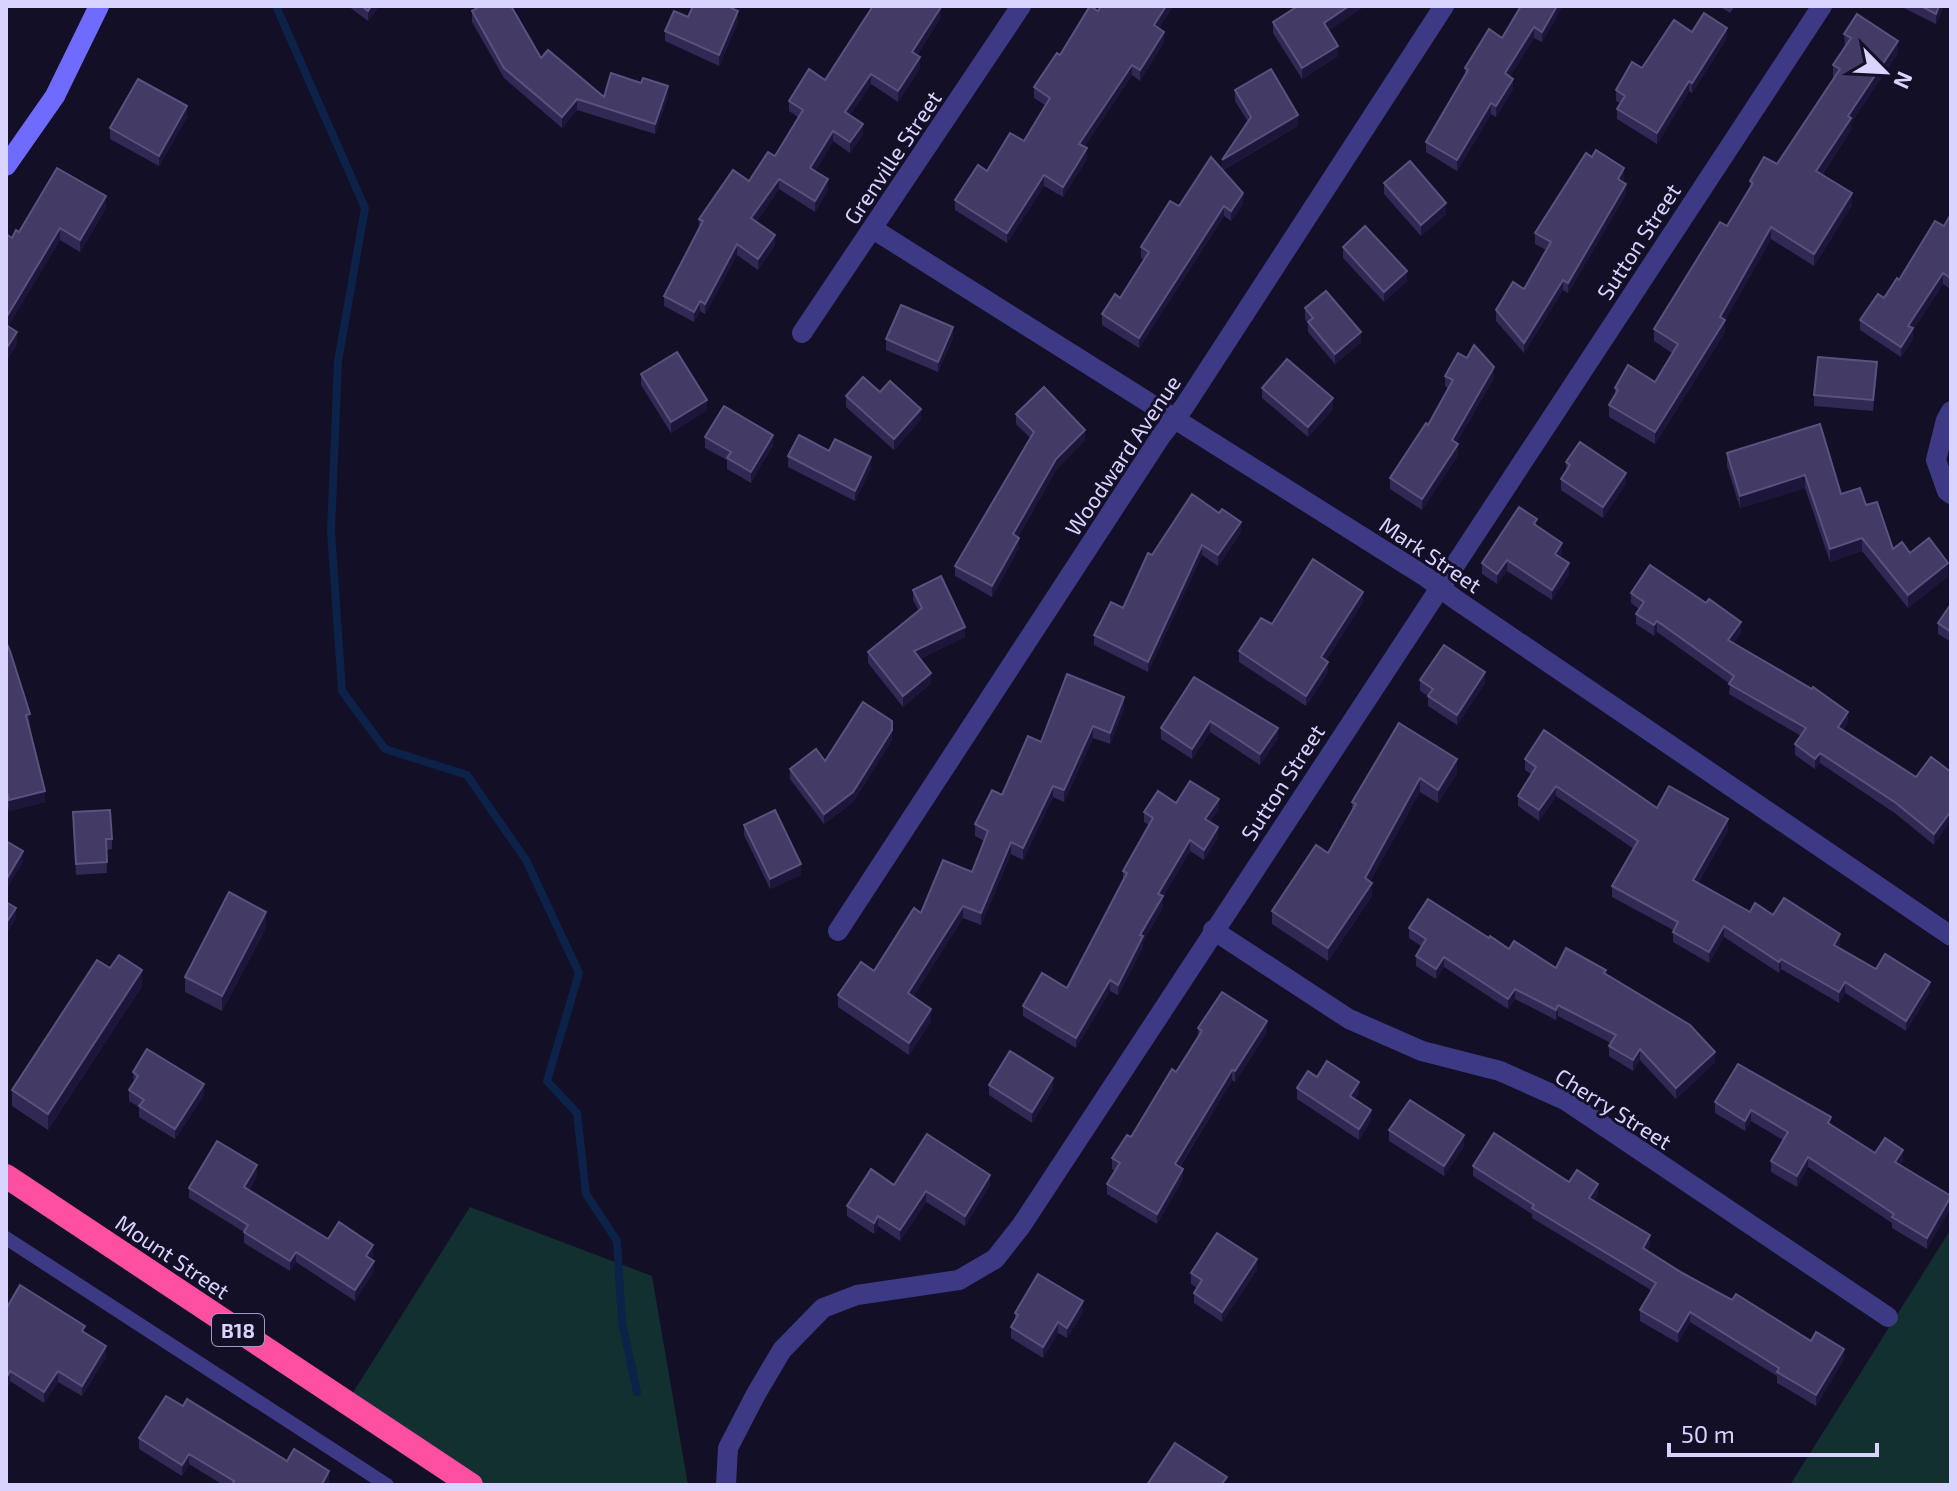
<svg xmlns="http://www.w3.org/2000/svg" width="1957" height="1491" font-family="'Exo 2',sans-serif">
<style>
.green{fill:#12302f}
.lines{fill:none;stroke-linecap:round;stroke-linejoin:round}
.stream{stroke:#0c2248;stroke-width:8}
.lane{stroke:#3d3a85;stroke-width:14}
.street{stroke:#3d3a85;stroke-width:20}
.secondary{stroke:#6f6bff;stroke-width:20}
.highway{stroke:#ff4fa3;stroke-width:24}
.wall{fill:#312854}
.shaded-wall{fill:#1d163a}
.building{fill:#433a66;stroke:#5a527e;stroke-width:2}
.labels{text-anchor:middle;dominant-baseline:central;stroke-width:6;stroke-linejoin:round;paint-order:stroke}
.shield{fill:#130f26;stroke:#9e99be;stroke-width:2}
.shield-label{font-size:20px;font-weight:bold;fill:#d9d4ff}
.street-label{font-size:22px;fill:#d9d4ff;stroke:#130f26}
</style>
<rect width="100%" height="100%" fill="#130f26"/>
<g class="green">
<path d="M 470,1207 L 652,1276 L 688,1485 L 471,1485 L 347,1402 Z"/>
<path d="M 1951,1229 L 1951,1485 L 1790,1485 Z"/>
</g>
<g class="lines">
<path class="stream" d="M 276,6 L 365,208 L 338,361 L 331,531 L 342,691 L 385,749 L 467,775 L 526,860 L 579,973 L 547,1081 L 577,1113 L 586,1194 L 617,1241 L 622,1322 L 637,1392"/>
<path class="lane" d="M 6,1238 L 387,1485"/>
<g class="street">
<path d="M 873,229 L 1426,577 L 1455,599 L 1951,936"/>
<path d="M 802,333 L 1021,6"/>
<path d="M 1951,411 L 1946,420 L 1936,460 L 1947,491 L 1951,494"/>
<path d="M 1213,930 L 1349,1019 L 1422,1051 L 1500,1071 L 1565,1100 L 1888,1317"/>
<path d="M 838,931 L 1161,436 L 1184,407 L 1444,6"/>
<path d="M 726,1485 L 728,1448 L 756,1394 L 782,1350 L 823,1308 L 857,1295 L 959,1280 L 995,1259 L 1021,1226 L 1822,6"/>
</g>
<path class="secondary" d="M 6,166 L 55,96 L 99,6"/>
<path class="highway" d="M 6,1176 L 471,1485"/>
</g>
<g class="wall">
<path d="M 348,6 L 379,6 L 368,21 Z"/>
<path d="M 1101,6 L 1173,6 L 1159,28 L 1164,42 L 1140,81 L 1132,75 L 1084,147 L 1087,159 L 1063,197 L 1044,186 L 1007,243 L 955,210 L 955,200 L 987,171 L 1024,141 L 1045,105 L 1034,98 L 1034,87 Z"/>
<path d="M 1298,6 L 1365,6 L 1328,30 L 1338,56 L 1302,79 L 1273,33 L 1273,22 Z"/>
<path d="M 1563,6 L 1542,42 L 1534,38 L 1510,76 L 1513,89 L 1496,117 L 1491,114 L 1457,171 L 1426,152 L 1426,142 L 1465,76 L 1465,68 L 1502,38 Z"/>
<path d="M 1719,6 L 1735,6 L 1730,13 Z"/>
<path d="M 1900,6 L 1944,6 L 1936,24 Z"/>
<path d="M 472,11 L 541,58 L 604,97 L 641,83 L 668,96 L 655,134 L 577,110 L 562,128 L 504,78 L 472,22 Z"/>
<path d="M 688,17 L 738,22 L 719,66 L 665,41 L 665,31 Z"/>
<path d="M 941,17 L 917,55 L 920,68 L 898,102 L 871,84 L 850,115 L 863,134 L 850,153 L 833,141 L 815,171 L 828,190 L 815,212 L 779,189 L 756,222 L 775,245 L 758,270 L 737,255 L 705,314 L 700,311 L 694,322 L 664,306 L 664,296 L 699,227 L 699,219 L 749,181 L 775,156 L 798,117 L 789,111 L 789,101 L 825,80 Z"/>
<path d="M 1692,32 L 1727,38 L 1692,93 L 1689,91 L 1657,144 L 1617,119 L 1617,109 L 1620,103 L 1616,101 L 1616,90 L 1642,68 Z"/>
<path d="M 1844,34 L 1898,53 L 1851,123 L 1851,130 L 1822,175 L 1852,205 L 1814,266 L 1771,239 L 1725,320 L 1725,332 L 1655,444 L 1609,417 L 1609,405 L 1615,395 L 1615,388 L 1655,382 L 1672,353 L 1654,341 L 1654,329 L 1727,226 L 1750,189 L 1750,181 L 1777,164 L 1835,78 L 1833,77 L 1833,65 L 1845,47 Z"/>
<path d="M 1235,90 L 1298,126 L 1223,170 L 1243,204 L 1231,221 L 1224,216 L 1139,348 L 1102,325 L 1102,314 L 1120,298 L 1144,260 L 1141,258 L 1141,247 L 1179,206 L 1222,169 L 1248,122 L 1235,101 Z"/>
<path d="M 187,117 L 159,166 L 110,139 L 110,128 Z"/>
<path d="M 1624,179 L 1622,182 L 1626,194 L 1568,293 L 1563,290 L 1524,353 L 1496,321 L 1496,310 L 1524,289 L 1546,250 L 1535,244 L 1535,233 Z"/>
<path d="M 1384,183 L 1446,214 L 1421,236 L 1384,194 Z"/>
<path d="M 106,208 L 80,252 L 60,240 L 8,326 L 17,344 L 6,361 L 12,238 L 19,232 Z"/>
<path d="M 1951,214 L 1951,285 L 1949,288 L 1943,284 L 1913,330 L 1913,339 L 1901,357 L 1860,330 L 1860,320 L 1884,298 L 1944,226 Z"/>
<path d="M 1343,247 L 1407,281 L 1384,302 L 1343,258 Z"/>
<path d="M 1305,308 L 1361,342 L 1335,364 L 1308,332 L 1308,323 L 1305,319 Z"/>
<path d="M 953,338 L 938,372 L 886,350 L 886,339 Z"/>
<path d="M 1877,373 L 1873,411 L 1814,406 L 1814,395 Z"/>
<path d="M 641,374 L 707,410 L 671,433 L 641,385 Z"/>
<path d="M 1445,376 L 1494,378 L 1456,443 L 1458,455 L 1422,510 L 1390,489 L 1390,478 L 1428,425 L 1448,388 L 1445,386 Z"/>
<path d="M 1262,388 L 1333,409 L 1308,437 L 1262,398 Z"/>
<path d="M 880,392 L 921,419 L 894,450 L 846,407 L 846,396 Z"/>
<path d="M 1016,414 L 1085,440 L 1056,470 L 1018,537 L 1019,548 L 992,597 L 955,576 L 955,566 L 1030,438 L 1016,424 Z"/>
<path d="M 1820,424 L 1841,494 L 1866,505 L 1893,549 L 1910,553 L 1948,576 L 1908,608 L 1862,551 L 1830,562 L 1805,488 L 1740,508 L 1727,466 L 1727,453 Z"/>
<path d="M 705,437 L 773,445 L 751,483 L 727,469 L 727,460 L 705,448 Z"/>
<path d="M 829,451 L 871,468 L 855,501 L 788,467 L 788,456 Z"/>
<path d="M 1566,462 L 1626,483 L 1603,518 L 1561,490 L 1561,479 L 1566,471 Z"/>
<path d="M 1537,527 L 1562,553 L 1559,557 L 1569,574 L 1552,600 L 1507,571 L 1497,584 L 1482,574 L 1482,563 Z"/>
<path d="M 1241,532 L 1218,566 L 1202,555 L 1148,672 L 1094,645 L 1094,635 L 1123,608 L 1152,555 Z"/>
<path d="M 913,590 L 965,637 L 920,659 L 931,683 L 903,707 L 868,663 L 868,652 L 919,611 L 913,600 Z"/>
<path d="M 1631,593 L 1741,633 L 1733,643 L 1848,722 L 1843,730 L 1916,777 L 1951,772 L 1934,845 L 1896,814 L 1820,763 L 1815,769 L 1795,755 L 1795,744 L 1801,736 L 1729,694 L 1730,684 L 1657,632 L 1654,636 L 1636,624 L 1636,614 L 1639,609 L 1631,603 Z"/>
<path d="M 1363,602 L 1326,660 L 1328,672 L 1306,706 L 1239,662 L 1239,651 L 1272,624 Z"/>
<path d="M 1951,604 L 1951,642 L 1938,634 L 1938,623 Z"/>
<path d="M 6,642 L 30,725 L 28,725 L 45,802 L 9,811 L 6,799 Z"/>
<path d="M 1194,677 L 1278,738 L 1260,765 L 1210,732 L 1192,759 L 1161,739 L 1161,728 Z"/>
<path d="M 1420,680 L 1485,683 L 1457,725 L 1428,706 L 1428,696 L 1420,691 Z"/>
<path d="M 1124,709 L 1110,744 L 1093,738 L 1064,802 L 1053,797 L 1023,860 L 1011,854 L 981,925 L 963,918 L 913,997 L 931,1021 L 909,1055 L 838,1007 L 838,995 L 874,971 L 921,913 L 972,872 L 984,841 L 975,836 L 975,824 L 1002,795 L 1041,742 Z"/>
<path d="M 1399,723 L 1457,773 L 1438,803 L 1420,792 L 1370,881 L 1372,896 L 1328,961 L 1272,924 L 1272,911 L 1328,853 L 1352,812 L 1352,802 Z"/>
<path d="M 892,740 L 853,802 L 824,824 L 790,779 L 790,769 L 825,761 Z"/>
<path d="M 1525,759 L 1657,808 L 1728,830 L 1698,883 L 1750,912 L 1773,915 L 1840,944 L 1839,947 L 1876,969 L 1930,992 L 1906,1031 L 1845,993 L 1839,1003 L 1781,969 L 1779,973 L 1724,937 L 1709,963 L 1673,942 L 1673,930 L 1612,897 L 1612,886 L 1634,849 L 1556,796 L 1539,821 L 1518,806 L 1518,796 L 1531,774 L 1525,770 Z"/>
<path d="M 1176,803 L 1219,809 L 1210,822 L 1218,837 L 1204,860 L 1190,851 L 1163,897 L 1163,907 L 1143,942 L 1143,947 L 1118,995 L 1110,991 L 1076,1048 L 1023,1016 L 1023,1006 L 1067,988 L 1123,880 L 1123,871 L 1149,825 L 1144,822 L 1144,812 Z"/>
<path d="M 73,823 L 112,839 L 112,849 L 106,850 L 107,873 L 76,875 Z"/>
<path d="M 744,825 L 801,875 L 770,889 L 744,835 Z"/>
<path d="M 266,928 L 222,1011 L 185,992 L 185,977 Z"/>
<path d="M 1409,928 L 1489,938 L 1509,949 L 1556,968 L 1606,974 L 1715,1062 L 1676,1099 L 1640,1060 L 1633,1071 L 1609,1056 L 1609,1046 L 1611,1043 L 1558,1016 L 1556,1020 L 1515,999 L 1508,1009 L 1444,967 L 1436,979 L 1416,966 L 1416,956 L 1421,946 L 1409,938 Z"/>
<path d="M 110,968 L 142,986 L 48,1130 L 12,1106 L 12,1090 Z"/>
<path d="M 1198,1028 L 1267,1032 L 1235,1082 L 1232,1080 L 1180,1167 L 1183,1179 L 1157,1224 L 1107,1194 L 1107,1184 L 1115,1171 L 1112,1169 L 1112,1158 L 1131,1137 L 1176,1072 L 1198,1037 Z"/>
<path d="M 133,1072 L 204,1095 L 175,1139 L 139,1117 L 139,1107 L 129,1101 L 129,1090 L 134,1083 Z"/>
<path d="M 1317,1077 L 1359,1093 L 1355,1099 L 1371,1120 L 1359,1140 L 1297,1099 L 1297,1088 Z"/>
<path d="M 989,1085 L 1053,1089 L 1032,1123 L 989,1095 Z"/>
<path d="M 1715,1102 L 1831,1125 L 1875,1153 L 1903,1160 L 1900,1165 L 1951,1196 L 1927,1249 L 1892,1228 L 1892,1223 L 1808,1167 L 1797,1187 L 1771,1172 L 1771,1161 L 1783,1140 L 1751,1121 L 1745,1131 L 1715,1113 Z"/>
<path d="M 1389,1130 L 1464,1146 L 1444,1176 L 1389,1141 Z"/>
<path d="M 1473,1166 L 1569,1182 L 1598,1194 L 1594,1201 L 1650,1246 L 1647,1251 L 1732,1300 L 1844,1359 L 1816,1406 L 1777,1383 L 1777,1376 L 1690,1322 L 1678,1343 L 1640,1321 L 1640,1310 L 1651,1290 L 1532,1218 L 1532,1214 L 1473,1176 Z"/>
<path d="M 257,1176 L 249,1190 L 328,1239 L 373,1255 L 371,1259 L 374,1271 L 355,1301 L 296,1262 L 290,1271 L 244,1243 L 244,1232 L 189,1198 L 189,1188 Z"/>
<path d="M 894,1185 L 990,1185 L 965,1226 L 926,1202 L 900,1241 L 878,1226 L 874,1234 L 847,1216 L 847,1206 Z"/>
<path d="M 1257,1270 L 1222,1322 L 1194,1303 L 1194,1293 L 1197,1288 L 1191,1284 L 1191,1273 Z"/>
<path d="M 6,1309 L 85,1332 L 106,1357 L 82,1396 L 58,1382 L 44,1403 L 10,1381 L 8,1385 L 6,1384 Z"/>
<path d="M 1083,1312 L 1067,1338 L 1058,1333 L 1043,1358 L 1011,1338 L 1011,1327 L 1015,1320 L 1015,1313 Z"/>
<path d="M 183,1406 L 287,1461 L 329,1482 L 328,1485 L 223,1485 L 189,1464 L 182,1476 L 139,1449 L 139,1438 Z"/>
</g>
<g class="shaded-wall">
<path d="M 371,6 L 379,6 L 368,21 L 368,11 Z"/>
<path d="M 1166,6 L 1173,6 L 1154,36 L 1154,25 Z"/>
<path d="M 1349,6 L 1365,6 L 1324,34 L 1324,23 Z"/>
<path d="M 1557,6 L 1563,6 L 1542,42 L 1542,32 Z"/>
<path d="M 1939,6 L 1944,6 L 1936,24 L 1936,14 Z"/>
<path d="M 941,7 L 941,17 L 912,62 L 912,52 Z"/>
<path d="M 738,11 L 738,22 L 719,66 L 719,55 Z"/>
<path d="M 1534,27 L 1534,38 L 1505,84 L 1505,73 Z"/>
<path d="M 1727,28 L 1727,38 L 1692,93 L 1692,83 Z"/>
<path d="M 1164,32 L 1164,42 L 1140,81 L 1140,70 Z"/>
<path d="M 1898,41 L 1898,53 L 1851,123 L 1851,130 L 1816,183 L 1816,171 L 1848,116 Z"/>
<path d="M 1338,46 L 1338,56 L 1302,79 L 1302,68 Z"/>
<path d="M 920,57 L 920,68 L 898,102 L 898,91 Z"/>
<path d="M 1132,65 L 1132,75 L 1079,154 L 1079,144 Z"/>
<path d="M 871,74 L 871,84 L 845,123 L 845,112 Z"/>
<path d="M 1513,79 L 1513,89 L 1496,117 L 1496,106 Z"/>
<path d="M 1689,81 L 1689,91 L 1657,144 L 1657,133 Z"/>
<path d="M 668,86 L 668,96 L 655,134 L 655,124 Z"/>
<path d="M 577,99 L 577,110 L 562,128 L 562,117 Z"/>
<path d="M 1491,103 L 1491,114 L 1457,171 L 1457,160 Z"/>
<path d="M 187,106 L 187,117 L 159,166 L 159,156 Z"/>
<path d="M 1298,115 L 1298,126 L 1222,170 L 1222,160 Z"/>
<path d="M 863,124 L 863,134 L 850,153 L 850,142 Z"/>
<path d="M 833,131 L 833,141 L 810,179 L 810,168 Z"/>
<path d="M 1087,148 L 1087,159 L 1063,197 L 1063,187 Z"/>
<path d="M 1624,168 L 1624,179 L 1618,189 L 1618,179 Z"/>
<path d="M 1044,175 L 1044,186 L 1007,243 L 1007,233 Z"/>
<path d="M 779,179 L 779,189 L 751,229 L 751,218 Z"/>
<path d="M 828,179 L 828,190 L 815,212 L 815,201 Z"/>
<path d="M 1626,184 L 1626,194 L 1568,293 L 1568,283 Z"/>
<path d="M 1243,193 L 1243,204 L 1231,221 L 1231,211 Z"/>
<path d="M 1852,193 L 1852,205 L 1814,266 L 1814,254 Z"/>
<path d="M 106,196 L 106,208 L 80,252 L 80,240 Z"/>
<path d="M 1446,203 L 1446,214 L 1421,236 L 1421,225 Z"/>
<path d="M 1224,206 L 1224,216 L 1139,348 L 1139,338 Z"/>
<path d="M 1771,227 L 1771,239 L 1725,320 L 1725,332 L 1655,444 L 1655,432 Z"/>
<path d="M 60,228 L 60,240 L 6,330 L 6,318 Z"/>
<path d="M 775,235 L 775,245 L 758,270 L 758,259 Z"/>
<path d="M 737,244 L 737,255 L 705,314 L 705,304 Z"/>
<path d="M 1407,271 L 1407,281 L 1384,302 L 1384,292 Z"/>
<path d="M 1943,273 L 1943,284 L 1913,330 L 1913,339 L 1901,357 L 1901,347 L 1908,326 Z"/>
<path d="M 1563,280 L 1563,290 L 1524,353 L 1524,343 Z"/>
<path d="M 700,301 L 700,311 L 694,322 L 694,312 Z"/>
<path d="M 953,327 L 953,338 L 938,372 L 938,362 Z"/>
<path d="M 17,332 L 17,344 L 6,361 L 6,349 Z"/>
<path d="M 1361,332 L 1361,342 L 1335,364 L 1335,354 Z"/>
<path d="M 1494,367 L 1494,378 L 1452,451 L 1452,440 Z"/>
<path d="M 1333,398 L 1333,409 L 1308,437 L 1308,427 Z"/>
<path d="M 707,400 L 707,410 L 671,433 L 671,422 Z"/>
<path d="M 921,409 L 921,419 L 894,450 L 894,439 Z"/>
<path d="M 1085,430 L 1085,440 L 1056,470 L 1013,545 L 1013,534 L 1056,459 Z"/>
<path d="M 773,435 L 773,445 L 751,483 L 751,472 Z"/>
<path d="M 1458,444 L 1458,455 L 1422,510 L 1422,499 Z"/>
<path d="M 871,457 L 871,468 L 855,501 L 855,491 Z"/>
<path d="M 1626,473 L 1626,483 L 1603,518 L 1603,507 Z"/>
<path d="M 1805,475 L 1805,488 L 1740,508 L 1740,496 Z"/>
<path d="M 1241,522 L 1241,532 L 1218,566 L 1218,555 Z"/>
<path d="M 1019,538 L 1019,548 L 992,597 L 992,586 Z"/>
<path d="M 1862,538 L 1862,551 L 1830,562 L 1830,549 Z"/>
<path d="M 1562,543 L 1562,553 L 1555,564 L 1555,554 Z"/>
<path d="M 1202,545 L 1202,555 L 1148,672 L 1148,662 Z"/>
<path d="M 1507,560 L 1507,571 L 1497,584 L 1497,574 Z"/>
<path d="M 1569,563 L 1569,574 L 1552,600 L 1552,590 Z"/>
<path d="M 1948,563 L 1948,576 L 1908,608 L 1908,595 Z"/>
<path d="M 1363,592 L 1363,602 L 1321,667 L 1321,657 Z"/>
<path d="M 1657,621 L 1657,632 L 1654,636 L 1654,625 Z"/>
<path d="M 1741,622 L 1741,633 L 1728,651 L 1728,640 Z"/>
<path d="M 965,627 L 965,637 L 914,662 L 914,651 Z"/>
<path d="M 1328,662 L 1328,672 L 1306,706 L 1306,696 Z"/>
<path d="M 1485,672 L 1485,683 L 1457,725 L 1457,715 Z"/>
<path d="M 931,673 L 931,683 L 903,707 L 903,696 Z"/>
<path d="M 1124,697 L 1124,709 L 1110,744 L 1110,733 Z"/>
<path d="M 1848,712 L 1848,722 L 1838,737 L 1838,727 Z"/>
<path d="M 30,714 L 30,725 L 26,726 L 26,715 Z"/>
<path d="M 1210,721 L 1210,732 L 1192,759 L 1192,749 Z"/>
<path d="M 1093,726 L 1093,738 L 1064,802 L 1064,790 Z"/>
<path d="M 1278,728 L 1278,738 L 1260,765 L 1260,754 Z"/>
<path d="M 892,730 L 892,740 L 853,802 L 824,824 L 824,814 Z"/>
<path d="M 1820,753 L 1820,763 L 1815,769 L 1815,759 Z"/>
<path d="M 1457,759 L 1457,773 L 1438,803 L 1438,790 Z"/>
<path d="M 1420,778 L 1420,792 L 1365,891 L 1365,878 Z"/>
<path d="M 1053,786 L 1053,797 L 1023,860 L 1023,848 Z"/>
<path d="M 1556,786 L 1556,796 L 1539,821 L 1539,810 Z"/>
<path d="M 45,791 L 45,802 L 9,811 L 9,800 Z"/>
<path d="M 1219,799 L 1219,809 L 1205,830 L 1205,819 Z"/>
<path d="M 1951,811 L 1951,821 L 1934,845 L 1934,834 Z"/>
<path d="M 1728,819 L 1728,830 L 1693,891 L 1693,880 Z"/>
<path d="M 1218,827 L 1218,837 L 1204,860 L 1204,850 Z"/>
<path d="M 1190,840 L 1190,851 L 1163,897 L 1163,907 L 1143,942 L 1143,947 L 1118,995 L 1118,985 L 1158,894 Z"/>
<path d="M 1011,842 L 1011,854 L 981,925 L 981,913 Z"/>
<path d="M 23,851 L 23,862 L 6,891 L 6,880 Z"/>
<path d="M 801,864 L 801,875 L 770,889 L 770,879 Z"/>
<path d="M 1372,883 L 1372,896 L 1328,961 L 1328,948 Z"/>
<path d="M 963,906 L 963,918 L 908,1005 L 908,993 Z"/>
<path d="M 16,908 L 16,919 L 6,934 L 6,923 Z"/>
<path d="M 266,912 L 266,928 L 222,1011 L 222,996 Z"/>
<path d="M 1724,926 L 1724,937 L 1709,963 L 1709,952 Z"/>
<path d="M 1840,934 L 1840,944 L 1834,955 L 1834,945 Z"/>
<path d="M 1444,957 L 1444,967 L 1436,979 L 1436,969 Z"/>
<path d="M 1781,959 L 1781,969 L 1779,973 L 1779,962 Z"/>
<path d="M 142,970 L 142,986 L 48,1130 L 48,1114 Z"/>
<path d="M 1110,980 L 1110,991 L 1076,1048 L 1076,1038 Z"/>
<path d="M 1845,982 L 1845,993 L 1839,1003 L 1839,992 Z"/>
<path d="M 1930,982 L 1930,992 L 1906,1031 L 1906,1021 Z"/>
<path d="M 1515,989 L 1515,999 L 1508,1009 L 1508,999 Z"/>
<path d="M 1558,1005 L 1558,1016 L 1556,1020 L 1556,1010 Z"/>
<path d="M 931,1009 L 931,1021 L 909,1055 L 909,1043 Z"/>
<path d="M 1267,1021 L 1267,1032 L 1235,1082 L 1235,1071 Z"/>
<path d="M 1640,1049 L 1640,1060 L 1633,1071 L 1633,1060 Z"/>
<path d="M 1715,1052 L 1715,1062 L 1676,1099 L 1676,1088 Z"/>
<path d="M 1232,1070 L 1232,1080 L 1175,1174 L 1175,1164 Z"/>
<path d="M 1053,1078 L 1053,1089 L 1032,1123 L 1032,1112 Z"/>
<path d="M 1359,1082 L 1359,1093 L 1350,1106 L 1350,1096 Z"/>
<path d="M 204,1084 L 204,1095 L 175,1139 L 175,1129 Z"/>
<path d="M 1371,1110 L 1371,1120 L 1359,1140 L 1359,1129 Z"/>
<path d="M 1751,1110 L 1751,1121 L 1745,1131 L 1745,1121 Z"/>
<path d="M 1464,1135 L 1464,1146 L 1444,1176 L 1444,1166 Z"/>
<path d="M 1903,1150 L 1903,1160 L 1895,1173 L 1895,1162 Z"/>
<path d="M 1808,1157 L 1808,1167 L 1797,1187 L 1797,1176 Z"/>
<path d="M 257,1165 L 257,1176 L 244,1197 L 244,1187 Z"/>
<path d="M 1183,1169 L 1183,1179 L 1157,1224 L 1157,1214 Z"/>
<path d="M 990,1175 L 990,1185 L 965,1226 L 965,1216 Z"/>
<path d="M 1598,1184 L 1598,1194 L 1589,1208 L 1589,1198 Z"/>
<path d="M 926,1191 L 926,1202 L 900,1241 L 900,1230 Z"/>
<path d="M 1951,1197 L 1951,1208 L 1927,1249 L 1927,1238 Z"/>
<path d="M 878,1216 L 878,1226 L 874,1234 L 874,1223 Z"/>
<path d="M 1650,1235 L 1650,1246 L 1643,1259 L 1643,1248 Z"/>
<path d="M 373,1245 L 373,1255 L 366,1266 L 366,1256 Z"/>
<path d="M 296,1252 L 296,1262 L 290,1271 L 290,1261 Z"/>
<path d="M 1257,1259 L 1257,1270 L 1222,1322 L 1222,1312 Z"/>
<path d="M 374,1261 L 374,1271 L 355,1301 L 355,1290 Z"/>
<path d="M 1083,1301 L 1083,1312 L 1067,1338 L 1067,1328 Z"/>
<path d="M 1690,1312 L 1690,1322 L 1678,1343 L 1678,1332 Z"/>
<path d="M 1058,1322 L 1058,1333 L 1043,1358 L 1043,1347 Z"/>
<path d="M 106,1346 L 106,1357 L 82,1396 L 82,1386 Z"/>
<path d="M 1844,1349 L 1844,1359 L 1816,1406 L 1816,1395 Z"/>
<path d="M 10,1371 L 10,1381 L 8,1385 L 8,1375 Z"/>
<path d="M 58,1371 L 58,1382 L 44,1403 L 44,1392 Z"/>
<path d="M 189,1454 L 189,1464 L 182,1476 L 182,1465 Z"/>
<path d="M 329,1471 L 329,1482 L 328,1485 L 322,1485 Z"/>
</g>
<g class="building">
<path d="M 362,6 L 371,6 L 368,11 Z"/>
<path d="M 481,6 L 511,6 L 541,58 L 548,50 L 604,97 L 611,73 L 641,83 L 643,78 L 668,86 L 655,124 L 577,99 L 562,117 L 504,68 L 472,11 Z"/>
<path d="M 693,6 L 727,6 L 738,11 L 719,55 L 665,31 L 674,11 L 688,17 Z"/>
<path d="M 873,6 L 941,7 L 912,52 L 920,57 L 898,91 L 871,74 L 845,112 L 863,124 L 850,142 L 833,131 L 810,168 L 828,179 L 815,201 L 779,179 L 751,218 L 775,235 L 758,259 L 737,244 L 705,304 L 700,301 L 694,312 L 664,296 L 703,221 L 699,219 L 733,170 L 749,181 L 768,152 L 775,156 L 803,110 L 789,101 L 809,69 L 825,80 Z"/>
<path d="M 1090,6 L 1098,11 L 1101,6 L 1166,6 L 1154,25 L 1164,32 L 1140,70 L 1132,65 L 1079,144 L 1087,148 L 1063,187 L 1044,175 L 1007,233 L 955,200 L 978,165 L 987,171 L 1010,133 L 1024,141 L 1050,98 L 1034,87 L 1057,53 L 1060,55 Z"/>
<path d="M 1298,6 L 1349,6 L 1324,23 L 1338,46 L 1302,68 L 1273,22 Z"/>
<path d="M 1521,6 L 1557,6 L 1542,32 L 1534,27 L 1505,73 L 1513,79 L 1496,106 L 1491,103 L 1457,160 L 1426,142 L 1468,70 L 1465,68 L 1489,29 L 1502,38 Z"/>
<path d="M 1921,6 L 1939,6 L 1936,14 Z"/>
<path d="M 1704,13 L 1727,28 L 1692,83 L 1689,81 L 1657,133 L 1617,109 L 1625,96 L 1616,90 L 1632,62 L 1642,68 L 1674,20 L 1692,32 Z"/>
<path d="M 1857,14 L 1898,41 L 1848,116 L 1851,118 L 1816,171 L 1852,193 L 1814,254 L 1771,227 L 1720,317 L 1725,320 L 1655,432 L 1609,405 L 1618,390 L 1615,388 L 1628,365 L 1655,382 L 1678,344 L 1654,329 L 1720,222 L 1727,226 L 1753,183 L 1750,181 L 1764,157 L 1777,164 L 1840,69 L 1833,65 L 1851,38 L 1844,34 Z"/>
<path d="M 1271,69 L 1298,115 L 1222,160 L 1251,117 L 1235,90 Z"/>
<path d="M 138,79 L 187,106 L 159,156 L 110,128 Z"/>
<path d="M 1596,150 L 1624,168 L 1618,179 L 1626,184 L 1568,283 L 1563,280 L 1524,343 L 1496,310 L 1513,282 L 1524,289 L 1551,242 L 1535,233 L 1586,153 L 1592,157 Z"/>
<path d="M 1211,157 L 1243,193 L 1231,211 L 1224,206 L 1139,338 L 1102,314 L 1115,294 L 1120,298 L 1149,252 L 1141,247 L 1170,201 L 1179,206 Z"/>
<path d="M 1410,161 L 1446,203 L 1421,225 L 1384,183 Z"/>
<path d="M 57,168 L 106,196 L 80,240 L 60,228 L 6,318 L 6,234 L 12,238 L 16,230 L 19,232 Z"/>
<path d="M 1951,214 L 1951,275 L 1949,277 L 1943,273 L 1908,326 L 1913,328 L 1901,347 L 1860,320 L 1878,294 L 1884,298 L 1897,278 L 1899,280 L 1935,221 L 1944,226 Z"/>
<path d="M 1365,226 L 1407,271 L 1384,292 L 1343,247 Z"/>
<path d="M 1326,291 L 1361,332 L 1335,354 L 1308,322 L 1313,318 L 1305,308 Z"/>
<path d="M 901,305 L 953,327 L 938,362 L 886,339 Z"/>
<path d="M 6,325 L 17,332 L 6,349 Z"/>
<path d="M 1474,345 L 1494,367 L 1452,440 L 1458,444 L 1422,499 L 1390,478 L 1426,423 L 1428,425 L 1453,380 L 1445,376 L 1458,353 L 1467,358 Z"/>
<path d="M 677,352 L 707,400 L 671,422 L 641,374 Z"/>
<path d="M 1818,357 L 1877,362 L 1873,400 L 1814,395 Z"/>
<path d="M 1287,359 L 1333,398 L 1308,427 L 1262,388 Z"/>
<path d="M 863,377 L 880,392 L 890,381 L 921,409 L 894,439 L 846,396 Z"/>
<path d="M 1044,387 L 1085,430 L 1056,459 L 1013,534 L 1019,538 L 992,586 L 955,566 L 1034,432 L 1016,414 Z"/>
<path d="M 724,406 L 773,435 L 751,472 L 727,458 L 731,452 L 705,437 Z"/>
<path d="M 1820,424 L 1841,494 L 1860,488 L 1866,505 L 1877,502 L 1893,549 L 1902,542 L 1910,553 L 1929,538 L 1948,563 L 1908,595 L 1862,538 L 1830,549 L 1805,475 L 1740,496 L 1727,453 Z"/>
<path d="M 799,435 L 829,451 L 835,439 L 871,457 L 855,491 L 788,456 Z"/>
<path d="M 1580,442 L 1626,473 L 1603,507 L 1561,479 L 1570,465 L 1566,462 Z"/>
<path d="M 1192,494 L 1219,513 L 1222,509 L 1241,522 L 1218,555 L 1202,545 L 1148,662 L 1094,635 L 1111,602 L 1123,608 L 1148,553 L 1152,555 Z"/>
<path d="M 1519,507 L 1537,519 L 1534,524 L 1562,543 L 1555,554 L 1569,563 L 1552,590 L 1507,560 L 1497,574 L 1482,563 Z"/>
<path d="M 1313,559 L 1363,592 L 1321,657 L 1328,662 L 1306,696 L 1239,651 L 1261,618 L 1272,624 Z"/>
<path d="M 1650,565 L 1706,603 L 1709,599 L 1741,622 L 1728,640 L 1812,689 L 1813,687 L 1848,712 L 1838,727 L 1916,777 L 1931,757 L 1951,772 L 1951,811 L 1934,834 L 1896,803 L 1820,753 L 1815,759 L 1795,744 L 1806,728 L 1729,684 L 1734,676 L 1657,621 L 1654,625 L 1636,614 L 1644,602 L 1631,593 Z"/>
<path d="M 941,576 L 965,627 L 914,651 L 931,673 L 903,696 L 868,652 L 922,608 L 913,590 Z"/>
<path d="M 1951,604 L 1951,632 L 1938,623 Z"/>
<path d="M 6,642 L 10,651 L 30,714 L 26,715 L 45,791 L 9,800 L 6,788 Z"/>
<path d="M 1444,645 L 1485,672 L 1457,715 L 1428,696 L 1433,689 L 1420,680 Z"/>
<path d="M 1067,674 L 1124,697 L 1110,733 L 1093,726 L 1064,790 L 1053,786 L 1023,848 L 1011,842 L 981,913 L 963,906 L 908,993 L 931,1009 L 909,1043 L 838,995 L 861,962 L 874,971 L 914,908 L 921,913 L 943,860 L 972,872 L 988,831 L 975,824 L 992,790 L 1002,795 L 1028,736 L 1041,742 Z"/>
<path d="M 1194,677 L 1278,728 L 1260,754 L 1210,721 L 1192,749 L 1161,728 Z"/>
<path d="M 863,702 L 892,721 L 892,730 L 853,792 L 824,814 L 790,769 L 816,749 L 825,761 Z"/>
<path d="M 1399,723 L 1457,759 L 1438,790 L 1420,778 L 1365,878 L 1372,883 L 1328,948 L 1272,911 L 1316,845 L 1328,853 L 1356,804 L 1352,802 Z"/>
<path d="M 1544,730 L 1657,808 L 1669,786 L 1728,819 L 1693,880 L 1750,912 L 1755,903 L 1773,915 L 1784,898 L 1840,934 L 1834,945 L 1876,969 L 1885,954 L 1930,982 L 1906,1021 L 1845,982 L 1839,992 L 1781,959 L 1779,962 L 1724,926 L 1709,952 L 1673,932 L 1678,922 L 1612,886 L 1638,841 L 1556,786 L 1539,810 L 1518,796 L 1536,767 L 1525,759 Z"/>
<path d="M 1190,781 L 1219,799 L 1205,819 L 1218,827 L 1204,850 L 1190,840 L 1158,894 L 1163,896 L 1140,935 L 1143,936 L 1118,985 L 1110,980 L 1076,1038 L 1023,1006 L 1042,973 L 1067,988 L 1127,873 L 1123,871 L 1153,818 L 1144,812 L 1158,791 L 1176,803 Z"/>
<path d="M 110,810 L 112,839 L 106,839 L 107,862 L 76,864 L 73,812 Z"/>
<path d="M 775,810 L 801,864 L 770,879 L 744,825 Z"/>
<path d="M 6,841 L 23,851 L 6,880 Z"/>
<path d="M 229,892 L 266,912 L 222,996 L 185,977 Z"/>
<path d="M 1428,899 L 1489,938 L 1490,936 L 1509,949 L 1514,941 L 1556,968 L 1566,948 L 1606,970 L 1604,973 L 1690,1025 L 1715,1052 L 1676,1088 L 1640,1049 L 1633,1060 L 1609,1046 L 1616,1035 L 1558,1005 L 1556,1010 L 1515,989 L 1508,999 L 1444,957 L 1436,969 L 1416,956 L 1426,939 L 1409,928 Z"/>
<path d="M 6,902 L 16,908 L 6,923 Z"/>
<path d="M 119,955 L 142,970 L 48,1114 L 12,1090 L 97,960 L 110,968 Z"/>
<path d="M 1222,992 L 1267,1021 L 1235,1071 L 1232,1070 L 1175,1164 L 1183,1169 L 1157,1214 L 1107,1184 L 1120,1163 L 1112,1158 L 1127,1135 L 1131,1137 L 1172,1069 L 1176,1072 L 1202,1031 L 1198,1028 Z"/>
<path d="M 147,1049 L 204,1084 L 175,1129 L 139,1106 L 144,1100 L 129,1090 L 138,1076 L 133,1072 Z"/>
<path d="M 1010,1051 L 1053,1078 L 1032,1112 L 989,1085 Z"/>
<path d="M 1327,1061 L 1359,1082 L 1350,1096 L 1371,1110 L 1359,1129 L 1297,1088 L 1308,1071 L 1317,1077 Z"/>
<path d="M 1738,1064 L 1831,1117 L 1828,1123 L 1875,1153 L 1885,1138 L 1903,1150 L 1895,1162 L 1951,1196 L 1927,1238 L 1892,1217 L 1894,1214 L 1808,1157 L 1797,1176 L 1771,1161 L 1788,1132 L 1751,1110 L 1745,1121 L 1715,1102 Z"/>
<path d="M 1410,1100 L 1464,1135 L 1444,1166 L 1389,1130 Z"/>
<path d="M 1494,1133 L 1569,1182 L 1577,1170 L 1598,1184 L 1589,1198 L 1650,1235 L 1643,1248 L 1682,1273 L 1732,1300 L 1736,1294 L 1811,1341 L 1816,1332 L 1844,1349 L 1816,1395 L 1777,1372 L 1779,1368 L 1690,1312 L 1678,1332 L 1640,1310 L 1656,1283 L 1532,1208 L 1534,1205 L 1473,1166 Z"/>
<path d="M 927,1134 L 990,1175 L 965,1216 L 926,1191 L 900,1230 L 878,1216 L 874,1223 L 847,1206 L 871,1169 L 894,1185 Z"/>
<path d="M 217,1141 L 257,1165 L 244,1187 L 328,1239 L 339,1222 L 373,1245 L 366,1256 L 374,1261 L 355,1290 L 296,1252 L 290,1261 L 244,1232 L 248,1225 L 189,1188 Z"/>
<path d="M 1217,1233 L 1257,1259 L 1222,1312 L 1194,1293 L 1202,1280 L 1191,1273 Z"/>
<path d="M 1038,1274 L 1083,1301 L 1067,1328 L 1058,1322 L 1043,1347 L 1011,1327 L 1018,1315 L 1015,1313 Z"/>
<path d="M 20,1285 L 85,1326 L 82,1331 L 106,1346 L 82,1386 L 58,1371 L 44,1392 L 10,1371 L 8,1375 L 6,1374 L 6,1309 Z"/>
<path d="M 166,1396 L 183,1406 L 187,1399 L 287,1461 L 294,1449 L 329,1471 L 322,1484 L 322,1485 L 232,1485 L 234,1481 L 189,1454 L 182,1465 L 139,1438 Z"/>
<path d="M 1175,1443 L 1227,1477 L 1221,1485 L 1147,1485 Z"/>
</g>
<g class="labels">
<rect class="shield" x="212" y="1314" width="52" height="32" rx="6"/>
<g class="shield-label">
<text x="238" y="1330">B18</text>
</g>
<g class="street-label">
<text transform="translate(892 157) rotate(-56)">Grenville Street</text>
<text transform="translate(1638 241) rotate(-57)">Sutton Street</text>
<text transform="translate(1122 455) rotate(-56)">Woodward Avenue</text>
<text transform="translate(1431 554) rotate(34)">Mark Street</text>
<text transform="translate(1282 782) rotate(-57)">Sutton Street</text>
<text transform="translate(1614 1108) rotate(32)">Cherry Street</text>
<text transform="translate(173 1256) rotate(34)">Mount Street</text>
</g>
</g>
<rect width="1957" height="1491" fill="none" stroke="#d9d4ff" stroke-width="16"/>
<g transform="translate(1885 72) rotate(114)" stroke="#130f26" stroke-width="6" paint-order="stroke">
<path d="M0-6L14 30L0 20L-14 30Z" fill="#d9d4ff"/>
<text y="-12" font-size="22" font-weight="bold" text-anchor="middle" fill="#d9d4ff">N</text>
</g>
<path d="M1669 1443v12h208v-12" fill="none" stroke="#d9d4ff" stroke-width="4"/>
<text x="1681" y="1443" font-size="24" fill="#d9d4ff" stroke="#130f26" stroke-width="6" paint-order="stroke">50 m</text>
</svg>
